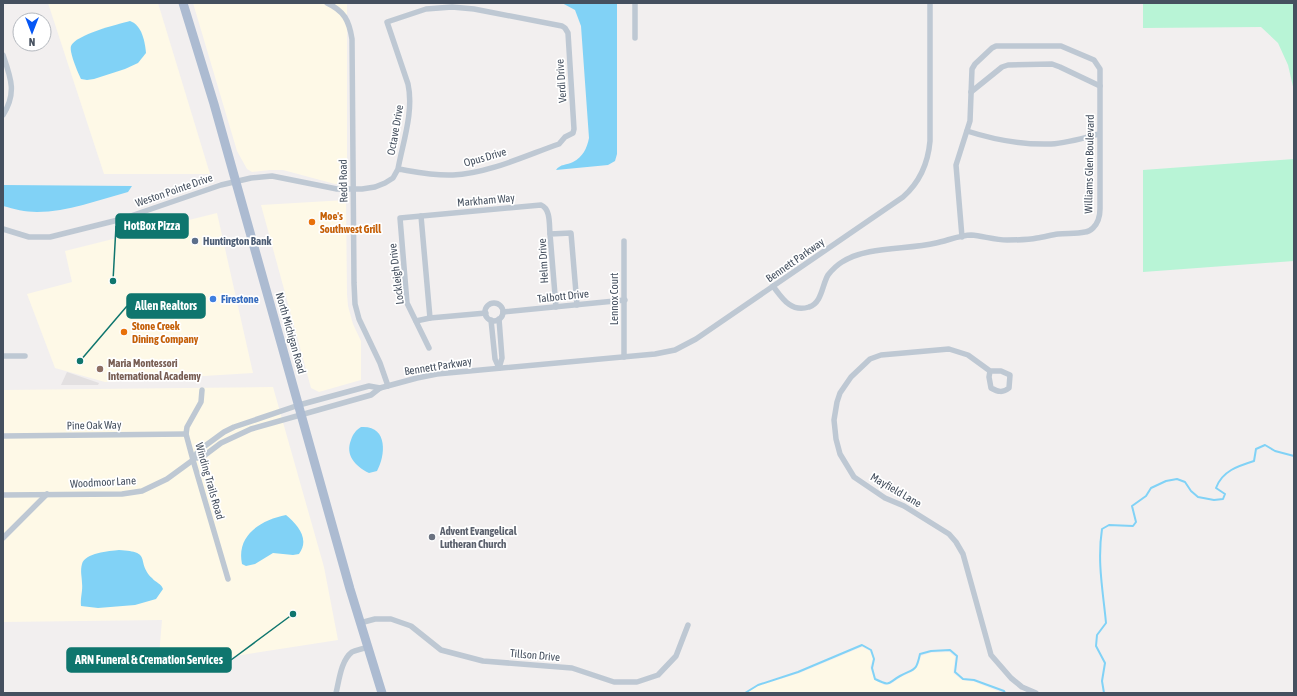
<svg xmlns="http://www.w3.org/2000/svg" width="1297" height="696" font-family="'Asap Condensed',sans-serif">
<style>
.commercial{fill:#fef9e7}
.education{fill:#e3e0e1}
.green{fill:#b8f4d6}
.water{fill:#81d2f6}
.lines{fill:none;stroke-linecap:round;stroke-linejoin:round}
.stream{stroke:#81d2f6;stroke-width:2}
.street{stroke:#bec8d3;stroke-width:5.5}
.primary{stroke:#acbbd1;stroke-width:9}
.food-dot{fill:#e8710a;stroke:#fff;stroke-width:1.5}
.service-dot{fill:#5c6f8a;stroke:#fff;stroke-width:1.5}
.shop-dot{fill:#3f7fe0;stroke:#fff;stroke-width:1.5}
.education-dot{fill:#8d6e63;stroke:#fff;stroke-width:1.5}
.worship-dot{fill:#6b7280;stroke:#fff;stroke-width:1.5}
.labels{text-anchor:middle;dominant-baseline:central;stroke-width:3.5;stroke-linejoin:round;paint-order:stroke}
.street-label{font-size:11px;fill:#45505f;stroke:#fff}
.food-label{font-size:11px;font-weight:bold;fill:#c56008;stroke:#fff;text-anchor:start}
.service-label{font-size:11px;font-weight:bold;fill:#4e5e75;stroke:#fff;text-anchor:start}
.shop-label{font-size:11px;font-weight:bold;fill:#366cbe;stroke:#fff;text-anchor:start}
.education-label{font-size:11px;font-weight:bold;fill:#785e54;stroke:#fff;text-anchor:start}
.worship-label{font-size:11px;font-weight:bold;fill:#5b616d;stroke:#fff;text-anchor:start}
.leader{fill:none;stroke:#0f766e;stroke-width:1.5}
.callout-dot{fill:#0f766e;stroke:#fff;stroke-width:1.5}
.callout{fill:#0f766e;stroke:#0f766e;stroke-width:1.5}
.callout-label{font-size:12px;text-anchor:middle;font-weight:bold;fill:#fff}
</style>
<rect width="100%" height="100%" fill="#f2efef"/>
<g class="commercial">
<path d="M 48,3 L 158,3 L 210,174 L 104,174 Z"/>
<path d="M 193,3 L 347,3 L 347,180 L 340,184 L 335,184 L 283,170 L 270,170 L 252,172 L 247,169 L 237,151 Z"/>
<path d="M 346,200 L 347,294 L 348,306 L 353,324 L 361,341 L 361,380 L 319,392 L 311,388 L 261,205 Z"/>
<path d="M 217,213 L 253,373 L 105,382 L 55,368 L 27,294 L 72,282 L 65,251 Z"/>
<path d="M 273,387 L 324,567 L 338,640 L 158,668 L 162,620 L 3,622 L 3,390 Z"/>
<path d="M 862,647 L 870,651 L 873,658 L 870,667 L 874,679 L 884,685 L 891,684 L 901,677 L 912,672 L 919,664 L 921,656 L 930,653 L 949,652 L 955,657 L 953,673 L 962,680 L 975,682 L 1002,693 L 747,693 L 758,686 L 800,673 Z"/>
</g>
<path class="education" d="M 67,372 L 99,383 L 98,385 L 61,385 Z"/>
<g class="green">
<path d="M 1143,3 L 1294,3 L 1294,91 L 1288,65 L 1278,43 L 1261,27 L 1143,28 Z"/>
<path d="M 1294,159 L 1294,261 L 1143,272 L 1143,170 Z"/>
</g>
<g class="water">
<path d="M 562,3 L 617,3 L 617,154 L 615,161 L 608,165 L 556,170 C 560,164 567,165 573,162 C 583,157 587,148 589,138 L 581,26 L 575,10 Z"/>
<path d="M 130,21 C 142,25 145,42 146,53 L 138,63 L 125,69 L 94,79 L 87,80 L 81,79 C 78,73 69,52 71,46 C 75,35 118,24 130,21 Z"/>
<path d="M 3,185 L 132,186 L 128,192 C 98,200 68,212 37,212 C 25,212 14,209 3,206 Z"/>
<path d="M 361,427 C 388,425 386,455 377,471 L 369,473 C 355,466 345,455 351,440 C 353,434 356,430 361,427 Z"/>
<path d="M 286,515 C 298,525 310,539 299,554 L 293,555 L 273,553 L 255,564 L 246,566 L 242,564 C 236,535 261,520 286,515 Z"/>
<path d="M 119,550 C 154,552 135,561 152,578 C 156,583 161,583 163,589 L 156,599 L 135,605 L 98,608 L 81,606 C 80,598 83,591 82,583 C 82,577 80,571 82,564 C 85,553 109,551 119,550 Z"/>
</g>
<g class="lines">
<g class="stream">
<path d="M 745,693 L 758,685 L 798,672 L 862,645 L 871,650 L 874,659 L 872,668 L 875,679 C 892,687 887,683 900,676 C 915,668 916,672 920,654 L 931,651 L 950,650 L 957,656 L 955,672 L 963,679 L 974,680 L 1004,691 L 1005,693"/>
<path d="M 1104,693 L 1102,681 L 1105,663 L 1096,646 L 1097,635 L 1106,623 C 1103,591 1097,562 1102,529 L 1109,525 L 1133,526 L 1136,522 L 1132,506 L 1146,496 L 1151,488 L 1166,481 L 1177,479 L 1185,482 L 1191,491 L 1198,497 L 1214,500 L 1223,499 L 1225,494 L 1216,488 C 1222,471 1238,466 1254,461 L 1256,449 L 1265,445 L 1275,451 L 1294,456"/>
</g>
<g class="street">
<path d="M 327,3 C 344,11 349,20 352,39 L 354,283 L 355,304 L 359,319 L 380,363 L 388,386"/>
<path d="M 635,38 L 635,3"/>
<path d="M 3,55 C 11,78 17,93 3,115"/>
<path d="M 971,92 L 1002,67 L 1008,65 L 1052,64 L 1060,67 L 1100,86"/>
<path d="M 967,131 C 995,140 1021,145 1051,144 C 1067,143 1084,138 1099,134"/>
<path d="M 421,216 L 430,318"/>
<path d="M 3,229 L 29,237 L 50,237 L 122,219 L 221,185 L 251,178 L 272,176 L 337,189 L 362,189 L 375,187 L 385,183 L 393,178 L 398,169 C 403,142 414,111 408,84 L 387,22 L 426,9 L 452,7 L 474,9 L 562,26 L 565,28 L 568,33 L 574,129 L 573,133 L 565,137 L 559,144 C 527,155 487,174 453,175 C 434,176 416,172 398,169"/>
<path d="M 773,286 C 782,298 791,313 809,307 C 822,303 822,285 828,275 C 832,270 837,265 842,262 C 867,246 906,250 936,243 C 946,241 961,235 971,235 C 983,236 995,240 1007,240 C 1017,240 1028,240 1037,238 C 1044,237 1051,235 1058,234 C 1067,233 1076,234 1085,232 C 1087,232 1091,230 1093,228 C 1098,223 1100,216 1100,209 L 1100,69 L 1094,60 L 1061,46 L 996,46 L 992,48 L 975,64 L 972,69 L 970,121 L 956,165 L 962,237"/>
<circle cx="494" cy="312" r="9"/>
<path d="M 556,307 L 550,234 L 571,233 L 577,305"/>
<path d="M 503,312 L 625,300"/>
<path d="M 491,320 L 495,359 L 499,368"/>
<path d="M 416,321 L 430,318 L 486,313"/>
<path d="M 429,348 L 407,303 L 400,218 L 541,205 C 551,209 549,225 550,234"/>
<path d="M 3,356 L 25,356"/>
<path d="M 624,357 L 624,241"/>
<path d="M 499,368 L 502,358 L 499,319"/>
<path d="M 990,371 L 989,377 L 991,388 C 998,392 1003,393 1009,388 L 1010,375 L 1001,371 L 990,371 L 968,355 L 949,349 L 881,355 L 870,359 L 851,377 L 840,393 L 837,402 L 834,420 L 836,439 L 840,454 L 854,477 L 885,498 L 904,506 L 949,534 L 956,542 L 963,554 L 991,655 L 1011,678 L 1022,687 L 1036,693"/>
<path d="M 202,390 L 201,402 L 187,427 L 186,434 L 193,460 L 228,579"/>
<path d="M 3,436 L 186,434"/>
<path d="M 195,458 L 201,458 L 221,443 L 251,429 L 371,395 L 380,388 L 417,378 L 437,374 L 655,354 L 675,350 L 696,339 L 903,197 C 920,182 928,164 930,141 L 930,3"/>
<path d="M 3,495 L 122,494 L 142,491 L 167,479 L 193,460 L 198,451 L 224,432 L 234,427 L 299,405 L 369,386 L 380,388"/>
<path d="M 3,538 L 47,494"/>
<path d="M 360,623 L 375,619 L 391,619 L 411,626 L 441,650 L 483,661 L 572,668 L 614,682 L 637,682 L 658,675 L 676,656 L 688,625"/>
<path d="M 336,693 C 339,681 341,660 352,652 C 357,650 363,649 367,647"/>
</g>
<path class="primary" d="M 183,3 L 214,104 L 350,589 L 382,693"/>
</g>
<g class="food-dot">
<circle cx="312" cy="222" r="4"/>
<circle cx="124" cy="332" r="4"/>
</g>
<circle class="service-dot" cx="195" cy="241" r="4"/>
<circle class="shop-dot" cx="213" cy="299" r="4"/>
<circle class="education-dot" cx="100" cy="369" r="4"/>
<circle class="worship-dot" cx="432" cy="537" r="4"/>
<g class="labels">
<g class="street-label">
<text transform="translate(561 81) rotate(-94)">Verdi Drive</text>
<text transform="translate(395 130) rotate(-80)">Octave Drive</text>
<text transform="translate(485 157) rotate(-16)">Opus Drive</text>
<text transform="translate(1089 164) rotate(-89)">Williams Glen Boulevard</text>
<text transform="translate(343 181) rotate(-91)">Redd Road</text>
<text transform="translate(174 190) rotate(-19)">Weston Pointe Drive</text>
<text transform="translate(486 200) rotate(-5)">Markham Way</text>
<text transform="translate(795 260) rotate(-35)">Bennett Parkway</text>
<text transform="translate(543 261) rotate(-93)">Helm Drive</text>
<text transform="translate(396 274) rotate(-97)">Lockleigh Drive</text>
<text transform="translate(563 296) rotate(-6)">Talbott Drive</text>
<text transform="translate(614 299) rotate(-90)">Lennox Court</text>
<text transform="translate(291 333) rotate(74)">North Michigan Road</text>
<text transform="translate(438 366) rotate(-9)">Bennett Parkway</text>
<text transform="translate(94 425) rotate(-1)">Pine Oak Way</text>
<text transform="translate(210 481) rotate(74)">Winding Trails Road</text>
<text transform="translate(103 482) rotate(-3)">Woodmoor Lane</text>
<text transform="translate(896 490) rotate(30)">Mayfield Lane</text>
<text transform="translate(535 655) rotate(5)">Tillson Drive</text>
</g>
<g class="food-label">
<text x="320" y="216">Moe's<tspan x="320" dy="13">Southwest Grill</tspan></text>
<text x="132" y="326">Stone Creek<tspan x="132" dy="13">Dining Company</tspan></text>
</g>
<g class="service-label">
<text x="203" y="241">Huntington Bank</text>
</g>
<g class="shop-label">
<text x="221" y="299">Firestone</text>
</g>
<g class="education-label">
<text x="108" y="363">Maria Montessori<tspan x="108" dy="13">International Academy</tspan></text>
</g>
<g class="worship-label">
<text x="440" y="531">Advent Evangelical<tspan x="440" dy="13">Lutheran Church</tspan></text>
</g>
</g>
<path class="leader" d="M113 281L116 226M80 361L127 306M293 614L231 660"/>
<g class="callout-dot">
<circle cx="113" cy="281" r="4"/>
<circle cx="80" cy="361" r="4"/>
<circle cx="293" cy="614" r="4"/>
</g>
<g class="callout">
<rect x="116" y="214" width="72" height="24" rx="4"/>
<rect x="127" y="294" width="78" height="24" rx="4"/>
<rect x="67" y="648" width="164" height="24" rx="4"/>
</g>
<g class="callout-label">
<text x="152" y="230">HotBox Pizza</text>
<text x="166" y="310">Allen Realtors</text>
<text x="149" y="664">ARN Funeral &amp; Cremation Services</text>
</g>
<rect width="1297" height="696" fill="none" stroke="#45505f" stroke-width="8"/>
<g transform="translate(32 32) rotate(180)"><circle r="19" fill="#ffffff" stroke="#b5b9bf"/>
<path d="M0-3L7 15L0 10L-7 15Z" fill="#0556f5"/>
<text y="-6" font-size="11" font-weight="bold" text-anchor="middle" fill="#45505f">N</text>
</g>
</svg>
